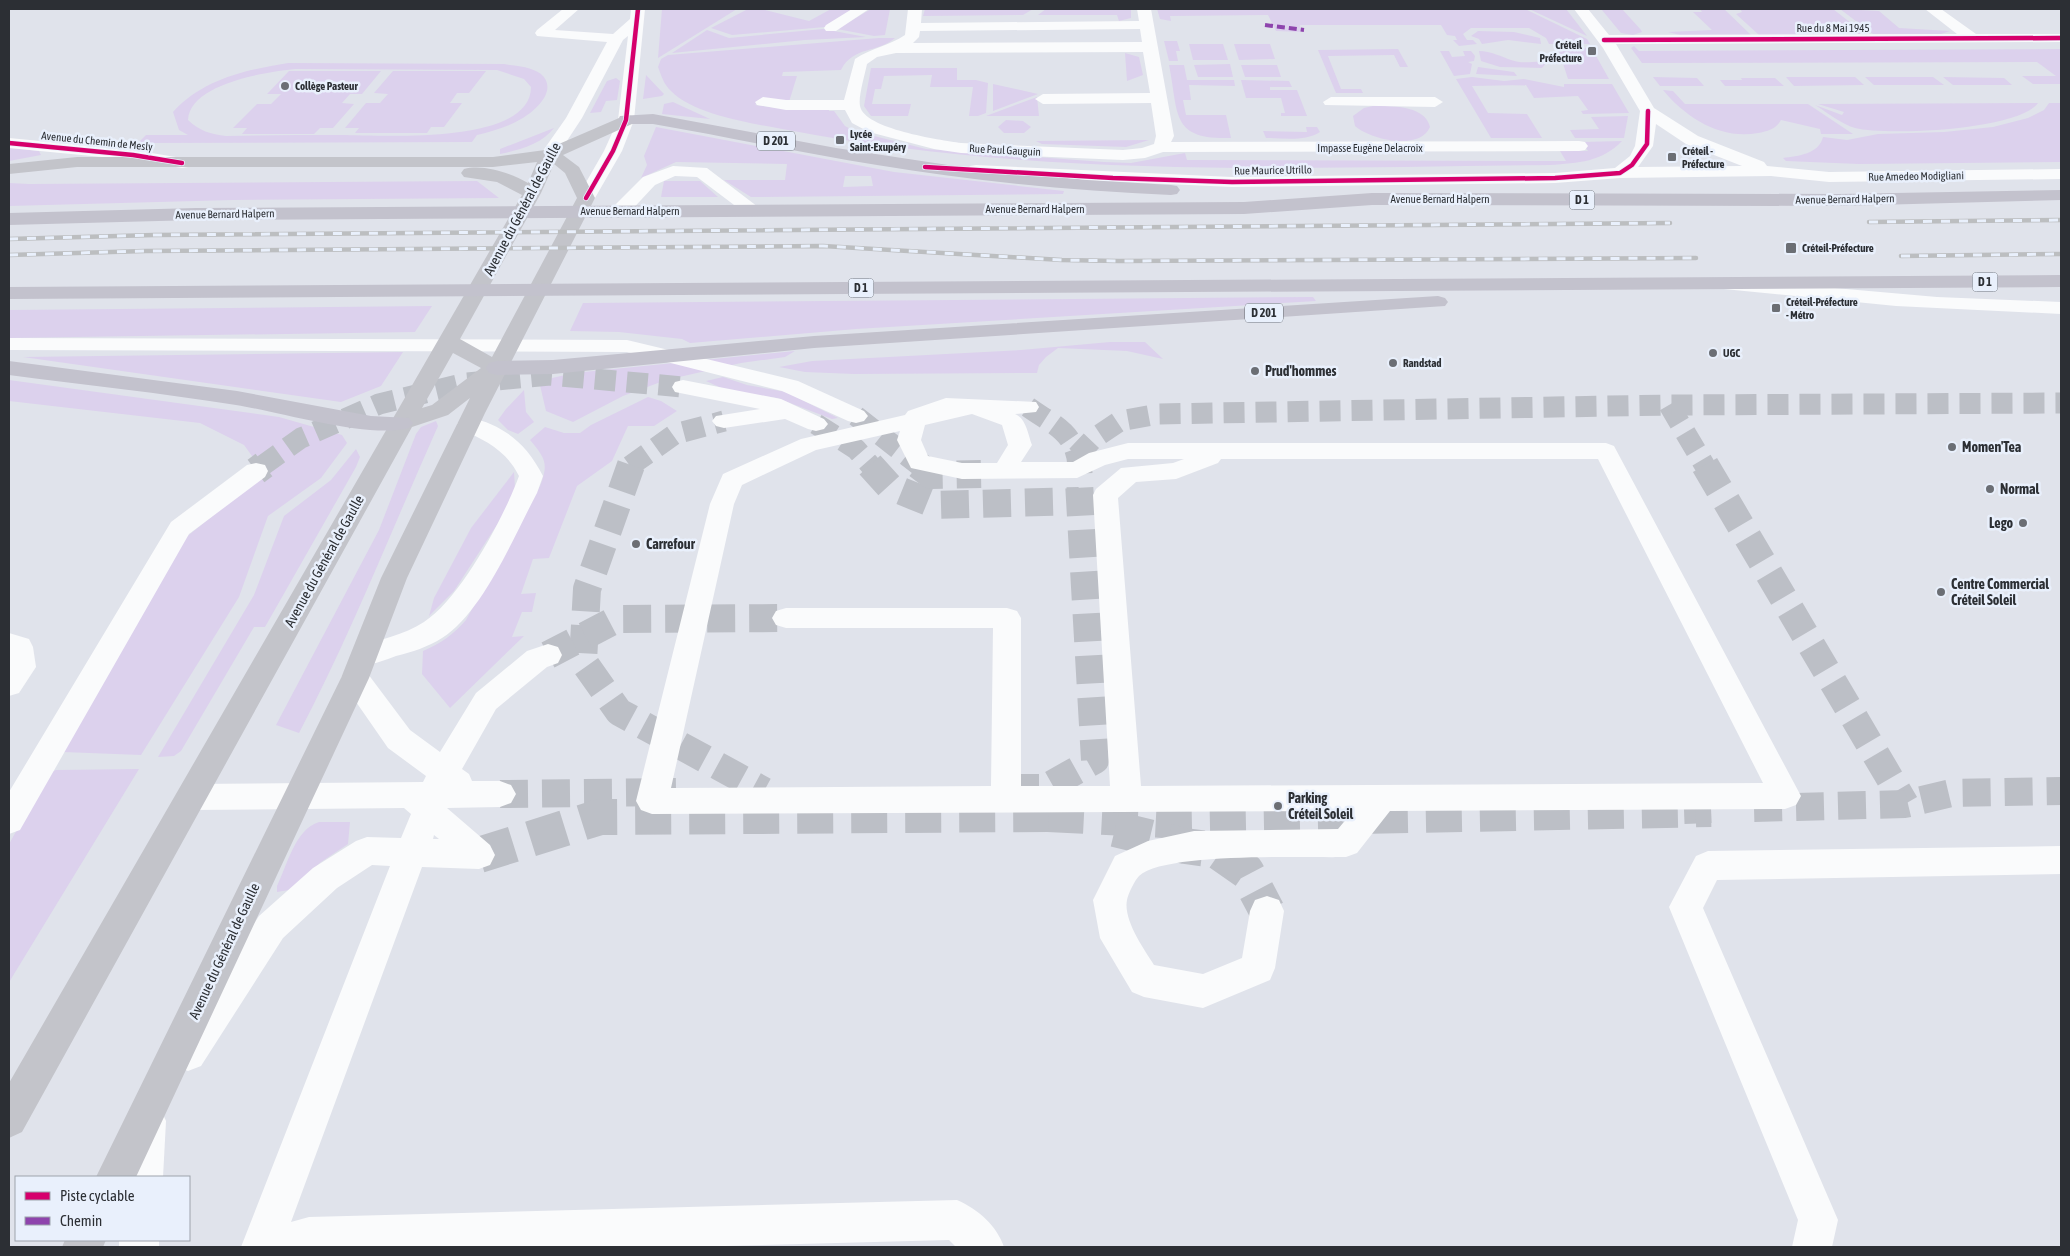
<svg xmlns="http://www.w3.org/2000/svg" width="2070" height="1256" font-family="'Asap Condensed',sans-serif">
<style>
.green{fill:#dcd1ed;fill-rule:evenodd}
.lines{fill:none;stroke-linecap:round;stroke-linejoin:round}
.minor-tunnel-far2{stroke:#bcbfc6;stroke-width:21;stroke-dasharray:21 11;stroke-linecap:butt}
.minor-tunnel-far1{stroke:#bcbfc6;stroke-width:28;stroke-dasharray:28 14;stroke-linecap:butt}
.minor-tunnel{stroke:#bcbfc6;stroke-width:36;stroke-dasharray:36 18;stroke-linecap:butt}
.minor{fill:#fafbfc;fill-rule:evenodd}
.major{fill:#c3c4ca;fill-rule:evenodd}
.highway{fill:#c3c2cd;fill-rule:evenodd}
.rail-casing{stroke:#bcbec0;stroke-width:4.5}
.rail{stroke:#e9f0fc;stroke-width:3;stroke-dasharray:9;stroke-linecap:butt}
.quiet{stroke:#8e44ad;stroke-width:4;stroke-dasharray:8 4;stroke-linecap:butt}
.cycleway-casing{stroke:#e9f0fc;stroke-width:6}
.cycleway{stroke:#d6006c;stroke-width:4.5}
.poi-dot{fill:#6b6e74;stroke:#e9f0fc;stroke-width:2}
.labels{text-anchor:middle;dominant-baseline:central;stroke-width:5;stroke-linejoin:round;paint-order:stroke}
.far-street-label{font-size:11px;fill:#2c2f34;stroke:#e9f0fc}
.far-poi-label{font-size:11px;font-weight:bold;fill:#2c2f34;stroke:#e9f0fc;text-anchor:start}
.shield{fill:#e9f0fc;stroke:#656970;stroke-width:1}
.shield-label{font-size:12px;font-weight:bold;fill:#2c2f34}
.street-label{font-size:14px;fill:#2c2f34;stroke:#e9f0fc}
.poi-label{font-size:14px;font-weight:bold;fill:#2c2f34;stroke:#e9f0fc;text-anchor:start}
</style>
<rect width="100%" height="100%" fill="#e0e3eb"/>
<g class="green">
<path d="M 662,9 L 737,9 L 658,58 Z"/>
<path d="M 748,9 L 761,9 L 809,21 L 831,9 L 857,9 L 825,27 L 732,35 L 711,28 Z"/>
<path d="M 871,9 L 890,9 L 885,35 L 874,36 L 837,29 Z"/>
<path d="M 925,9 L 1033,9 L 1023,15 L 923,16 Z"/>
<path d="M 1046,9 L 1131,9 L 1131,18 L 1119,21 L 1117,15 L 1038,15 Z"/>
<path d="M 1157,9 L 1525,9 L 1587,39 L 1590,44 L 1549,44 L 1546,38 L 1529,28 L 1471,28 L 1463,34 L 1467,40 L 1473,40 L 1477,44 L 1459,46 L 1453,40 L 1457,40 L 1455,36 L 1447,35 L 1441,25 L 1300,25 L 1301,32 L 1276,31 L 1268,15 L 1170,16 L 1171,21 L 1160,19 Z"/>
<path d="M 1529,9 L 1566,9 L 1587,36 Z"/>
<path d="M 1622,9 L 1641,30 L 1642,32 L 1633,35 L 1621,33 L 1602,10 Z"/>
<path d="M 1700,9 L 1724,9 L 1751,35 L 1680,35 L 1668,32 L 1712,30 L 1693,12 L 1702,12 Z"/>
<path d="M 1740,9 L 1833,9 L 1865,34 L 1759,35 L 1736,14 L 1742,12 Z"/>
<path d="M 1840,9 L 1879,11 L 1899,28 L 1950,31 L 1941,34 L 1873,34 Z"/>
<path d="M 823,29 L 866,37 L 805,40 L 672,53 L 707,30 L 729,38 Z"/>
<path d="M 1478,31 L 1514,32 L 1540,38 L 1541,44 L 1508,40 L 1482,44 L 1479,39 L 1471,36 Z"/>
<path d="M 879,38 L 895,38 C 878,53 853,46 841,70 L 783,72 L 782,76 L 797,76 L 789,102 L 765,99 L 755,105 L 778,108 L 829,108 L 829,111 L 834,111 L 845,126 L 854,131 L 926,149 L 1104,162 L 1131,163 L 1185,153 L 1187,160 L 1566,161 L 1560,151 L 1588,151 L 1582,142 L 1622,141 C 1602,162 1578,163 1550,165 C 1296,168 1038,178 788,130 C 755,124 694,115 671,91 C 664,85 661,75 658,67 L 661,59 L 668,55 Z"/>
<path d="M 1164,41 L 1177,41 L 1180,51 L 1176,51 L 1178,61 L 1169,61 Z"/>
<path d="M 1189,44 L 1223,44 L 1228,60 L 1193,60 Z"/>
<path d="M 1234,44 L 1270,44 L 1275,59 L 1239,60 Z"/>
<path d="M 1634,46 L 1639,51 L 2061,49 L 2061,84 L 2033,84 L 2022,76 L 2056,76 L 2037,62 L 1642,63 L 1631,48 Z"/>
<path d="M 1558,48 L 1587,48 L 1591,54 L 1595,54 L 1609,79 L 1568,79 Z"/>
<path d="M 1398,49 L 1408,67 L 1400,67 L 1394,55 L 1328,56 L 1341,89 L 1361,89 L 1363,93 L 1336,93 L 1318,50 Z"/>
<path d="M 1440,51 L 1449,51 L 1452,57 L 1465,56 L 1463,51 L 1471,51 L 1475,56 L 1474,61 L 1468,62 L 1472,64 L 1470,74 L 1454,76 Z"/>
<path d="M 1479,51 C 1491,51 1502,57 1511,60 C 1524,65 1535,60 1547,62 L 1542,68 L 1500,67 L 1481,61 Z"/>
<path d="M 1125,53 L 1139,57 L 1143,75 L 1127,81 Z"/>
<path d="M 288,63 L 504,64 C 515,66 531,66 541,74 C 559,90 535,111 521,119 C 508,127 492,131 477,135 L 472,142 L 138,143 L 146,135 L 188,135 L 179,130 L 173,112 C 203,79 246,70 288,63 ZM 295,69 L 497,70 L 524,79 L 531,87 C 531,146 380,135 341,135 C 303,135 265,135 226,136 C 211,134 199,131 188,120 C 190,83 267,72 295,69 Z"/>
<path d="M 1230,64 L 1233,77 L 1198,77 L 1194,65 Z"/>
<path d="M 1169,65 L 1184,65 L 1187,80 L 1234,80 L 1235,86 L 1189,85 L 1191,100 L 1183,100 L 1186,115 L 1226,115 L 1231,138 C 1170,140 1179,114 1169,65 Z"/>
<path d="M 1241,65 L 1277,65 L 1281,77 L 1245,77 Z"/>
<path d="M 1478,67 L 1514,72 L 1517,76 L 1476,74 Z"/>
<path d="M 871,68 L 957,68 L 957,80 L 976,80 L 988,83 L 986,113 L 978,116 L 969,116 L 973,87 L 930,87 L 932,75 L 884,76 L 881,89 L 875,89 L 872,104 L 911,104 L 908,116 L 871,116 L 864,106 Z"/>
<path d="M 289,71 L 381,71 L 362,94 L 350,94 L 342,103 L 354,104 L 333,128 L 320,128 L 314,134 L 242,134 L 247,128 L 233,128 L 257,104 L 271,104 L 281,94 L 267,94 Z"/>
<path d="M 393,71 L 486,71 L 469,93 L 457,93 L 450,103 L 462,103 L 444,127 L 431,127 L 427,133 L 355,133 L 359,128 L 345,128 L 366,103 L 380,103 L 388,94 L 374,93 Z"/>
<path d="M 646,75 L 664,94 L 662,96 L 643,99 Z"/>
<path d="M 1472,77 L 1504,81 L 1524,79 L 1564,87 L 1564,84 L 1612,84 L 1629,113 L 1583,114 L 1581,111 L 1588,110 L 1578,96 L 1534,98 L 1526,85 L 1472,86 L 1488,113 L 1527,114 L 1542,138 L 1491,138 L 1456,79 Z"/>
<path d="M 1653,77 L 1697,78 L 1704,86 L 1660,86 Z"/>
<path d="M 1786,77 L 1855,77 L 1864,85 L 1794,86 Z"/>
<path d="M 1865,77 L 1933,77 L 1944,85 L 1874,85 Z"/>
<path d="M 1943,77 L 2004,78 L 2012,85 L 1953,85 Z"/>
<path d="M 616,78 L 620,81 L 617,100 L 606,101 L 601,112 L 590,113 L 607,81 Z"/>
<path d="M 1741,78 L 1775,78 L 1784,86 L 1725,86 L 1720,80 L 1742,80 Z"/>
<path d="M 1241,80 L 1289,81 L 1292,87 L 1270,87 L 1270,90 L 1297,90 L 1307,116 L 1281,116 L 1281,113 L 1285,113 L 1281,98 L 1246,98 Z"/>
<path d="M 993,84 L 1038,94 L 993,111 Z"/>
<path d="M 1663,90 L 1673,91 L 1685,104 L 1808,104 L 1853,134 L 1821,134 L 1820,129 L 1781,120 C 1776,129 1768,131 1758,133 C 1721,140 1686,118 1663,90 Z"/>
<path d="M 1037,97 L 1039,116 L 986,116 Z"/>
<path d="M 673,102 L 710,119 L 662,114 L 664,104 Z"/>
<path d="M 2038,103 C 2019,130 1887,136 1855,128 C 1841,124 1828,113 1815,105 L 1842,115 L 1844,112 L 1818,104 Z"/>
<path d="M 2049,103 L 2061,103 L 2061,162 L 1859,164 L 1786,161 L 1783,158 C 1798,156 1819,154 1823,137 L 1847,140 L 1878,134 L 1944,132 L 1993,127 L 2028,118 L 2044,110 Z"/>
<path d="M 1373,106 C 1391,106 1425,105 1430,127 C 1420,151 1371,140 1355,126 L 1353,116 L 1364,108 Z"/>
<path d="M 1628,116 L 1624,138 L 1575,138 L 1570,130 L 1599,129 L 1591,117 Z"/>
<path d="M 1006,120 L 1023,121 L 1031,127 L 1024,133 L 1004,133 L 998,127 Z"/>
<path d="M 656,127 L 894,172 L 1064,191 L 1063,194 L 751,197 L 724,180 L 785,180 L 787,164 L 676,162 L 641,178 L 647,165 L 644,156 ZM 845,176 L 871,176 L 873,186 L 843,187 Z"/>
<path d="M 1306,127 L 1317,127 L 1320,132 C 1304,142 1284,138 1266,138 L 1263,131 L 1307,132 Z"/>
<path d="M 554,128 C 542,144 519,150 500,154 L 500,149 Z"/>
<path d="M 1149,140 L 1126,147 L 1042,144 L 1036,141 Z"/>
<path d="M 9,148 L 39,151 L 41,155 L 9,161 Z"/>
<path d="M 477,181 L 499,198 L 233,200 L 9,206 L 9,183 L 29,184 Z"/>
<path d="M 664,181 L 700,181 L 718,197 L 661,197 Z"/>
<path d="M 1313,297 L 1316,301 L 856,329 L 690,343 L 682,339 L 619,332 L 570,331 L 583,303 Z"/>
<path d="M 432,306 L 415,332 L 9,338 L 9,310 Z"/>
<path d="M 1110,342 L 1145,342 L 1163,359 L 1127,351 L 1058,348 L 1046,357 L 1039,365 L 1037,373 L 854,374 L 805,372 L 779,367 L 812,361 L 1021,350 Z"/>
<path d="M 795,351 L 785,357 L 741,363 L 666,380 L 623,396 L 573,422 L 546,411 L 539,381 L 574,373 Z"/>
<path d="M 403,352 L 381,386 L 341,402 L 23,357 Z"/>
<path d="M 723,377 L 747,385 L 786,392 L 838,418 L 832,419 L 777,398 L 728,391 L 706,381 Z"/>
<path d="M 9,380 L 279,417 L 342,435 L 347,443 L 321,478 L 268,516 L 239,597 L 141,755 L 63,752 L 180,542 L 265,474 L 244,445 L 200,423 L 9,401 Z"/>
<path d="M 524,390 L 526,412 L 534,422 L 518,434 L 508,430 L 498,420 L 506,409 Z"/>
<path d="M 648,397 L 661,401 L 677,411 L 654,426 L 628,426 L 612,461 L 577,486 L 549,558 L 533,559 L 521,594 L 536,593 L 532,612 L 522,612 L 512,637 L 524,636 L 450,708 L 422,674 L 423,651 C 441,643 453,635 466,620 L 540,486 C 549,463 545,458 530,440 L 545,427 L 564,433 L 580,433 L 591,425 Z"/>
<path d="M 436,421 L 438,426 C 392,529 351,634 299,733 L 276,725 L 379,530 L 416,434 L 421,427 Z"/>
<path d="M 356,449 L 360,457 L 356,467 L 265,627 L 254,627 L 181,751 L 174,756 L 158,757 L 254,595 L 284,516 L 331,480 Z"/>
<path d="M 514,472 L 515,488 L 504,514 L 454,591 L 429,616 L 434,598 L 471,528 Z"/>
<path d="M 139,769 L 11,979 L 9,983 L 9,844 L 49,773 L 56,770 Z"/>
<path d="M 319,822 L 350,822 L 348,844 L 321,862 L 289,890 L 277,892 L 277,886 C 287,866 295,829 319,822 Z"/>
</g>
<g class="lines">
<g class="minor-tunnel-far2">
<path d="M 1669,405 L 1705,466"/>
<path d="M 1028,407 C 1053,425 1076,432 1078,466"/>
<path d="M 856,416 L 920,466"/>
<path d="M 816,424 L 856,449 L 871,466"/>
<path d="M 1077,456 L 1093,439 L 1120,421 L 1158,414 L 1669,405 L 2061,403"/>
<path d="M 262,466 L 301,438 L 379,404 L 466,383 L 550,375 L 683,387"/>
<path d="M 630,466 L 675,434 L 724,421"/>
</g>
<g class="minor-tunnel-far1">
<path d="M 631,465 L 587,589 L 583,661 L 619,712 L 764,791"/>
<path d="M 870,465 L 889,486 L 936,505 L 1079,501"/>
<path d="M 918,465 L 931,475 L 981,474"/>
<path d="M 1705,465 L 1905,804"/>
<path d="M 256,471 L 264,465"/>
<path d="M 548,655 L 617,619 L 786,618"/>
<path d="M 1011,788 L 1045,788 L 1095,760 L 1078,465"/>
<path d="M 500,794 L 676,792"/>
<path d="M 1754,808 L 1905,804 L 1951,793 L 2061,791"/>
<path d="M 1684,810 L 1711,809"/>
</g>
<g class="minor-tunnel">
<path d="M 1048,814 L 1164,820 L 1711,809"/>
<path d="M 1115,829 L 1185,846 L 1216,850 L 1246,871 L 1267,911"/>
<path d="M 479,855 L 600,817 L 1048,814 L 1066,818"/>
</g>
<g class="minor">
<path d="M 563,9 L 579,9 L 555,30 L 613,34 L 630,19 L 631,9 L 645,9 L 634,120 L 622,151 L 595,198 L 592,202 L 580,202 L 577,198 L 604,151 L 618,120 L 628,36 L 623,40 L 582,118 L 555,159 L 543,159 L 540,155 L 566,118 L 607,42 L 537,36 L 535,33 L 537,30 Z"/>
<path d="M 852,9 L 869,9 L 836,31 L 826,31 L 824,28 L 826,25 Z"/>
<path d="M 908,9 L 922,9 L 921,23 L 1139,21 L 1137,9 L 1151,9 L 1174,136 L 1171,142 L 1579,141 L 1585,142 L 1588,146 L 1585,150 L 1579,151 L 1163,152 L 1145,158 L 1123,160 L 961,153 L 934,149 L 869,132 L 852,123 L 845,110 L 786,110 L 757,105 L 755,102 L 763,97 L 786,100 L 844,100 L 855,59 C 871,48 889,46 905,35 ZM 1140,29 L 1142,42 L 913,43 L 919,37 L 920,31 ZM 1143,52 L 1150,93 L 1043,94 L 1035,99 L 1043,104 L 1151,103 L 1156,136 L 1154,144 L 1142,148 L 1123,150 L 961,143 C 940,140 864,129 860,106 C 858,97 865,74 867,64 L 877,57 L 896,53 Z"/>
<path d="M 1574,9 L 1588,9 L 1609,35 L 1957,34 L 1925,9 L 1941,9 L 1976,34 L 2061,34 L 2061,42 L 1616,44 L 1654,108 L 1698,136 L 1764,162 L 1767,166 L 1829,172 L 2061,169 L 2061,179 L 1829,182 L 1771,176 L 1620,178 L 1555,183 L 1232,187 L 976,175 L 970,174 L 967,170 L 970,166 L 976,165 L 1232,177 L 1555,173 L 1615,168 L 1630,156 L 1635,146 L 1640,111 L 1603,48 ZM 1656,124 L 1686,144 L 1742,166 L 1638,167 L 1653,146 Z"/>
<path d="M 1331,97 L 1435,97 L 1443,102 L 1435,107 L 1325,105 L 1323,102 Z"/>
<path d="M 9,138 L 133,150 L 182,158 L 188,159 L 191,163 L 188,167 L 182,168 L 133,160 L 9,148 Z"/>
<path d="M 673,166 L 707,168 L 762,210 L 760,214 L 746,214 L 697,177 L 675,176 L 655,185 L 627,215 L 613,215 L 611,211 L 613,207 L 643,177 Z"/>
<path d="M 1731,279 L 1937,297 L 2061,302 L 2061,314 L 1896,306 L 1724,289 L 1721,285 L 1724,281 Z"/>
<path d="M 9,338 L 627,340 L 798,381 L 864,411 L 868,416 L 864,421 L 856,423 L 848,421 L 782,391 L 627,352 L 9,350 Z"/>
<path d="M 683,380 L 781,399 L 824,419 L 828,424 L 824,429 L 816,431 L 808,429 L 785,419 L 724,428 L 716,426 L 712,421 L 716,416 L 760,409 L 675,392 L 672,387 L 675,382 Z"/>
<path d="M 946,398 L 1036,402 L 1039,407 L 1036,412 L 1015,414 C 1026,418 1028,434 1032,445 L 1021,462 L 1073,462 L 1089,453 L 1128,443 L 1606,443 L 1614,446 L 1801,796 L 1796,805 L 1785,809 L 1390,811 L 1357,853 L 1346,857 C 1306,858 1165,852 1139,876 C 1135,880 1128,894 1127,900 C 1123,920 1144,949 1154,965 L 1203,974 L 1242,958 L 1250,911 L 1255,900 L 1267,896 L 1279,900 L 1284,911 L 1275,968 L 1270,980 L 1203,1008 L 1144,997 L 1132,992 L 1100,938 L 1093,900 L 1115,856 L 1148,841 L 1194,831 L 1338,829 L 1353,811 L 652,814 L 641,810 L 636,801 L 710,504 L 723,474 L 801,439 L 905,415 L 908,411 ZM 972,414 L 1002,425 L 1008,445 L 997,463 L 962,463 L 928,456 L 921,440 L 925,425 ZM 900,431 L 897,440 L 911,468 L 962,479 L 1077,478 L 1105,465 L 1128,459 L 1184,459 L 1173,463 L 1121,468 L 1096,489 L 1093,495 L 1110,786 L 1021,786 L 1021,618 L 1017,611 L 1007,608 L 786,608 L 776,611 L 772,618 L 776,625 L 786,628 L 993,628 L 991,786 L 671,788 L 734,504 L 742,485 L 816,450 ZM 1221,459 L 1598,459 L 1763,783 L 1141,786 L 1118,498 L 1136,482 L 1176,479 L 1218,463 Z"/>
<path d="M 469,417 C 505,426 526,443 543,476 L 537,493 C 514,536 483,612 442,638 C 428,647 412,652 396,656 C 382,661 370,667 356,663 L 352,655 L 356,647 C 379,640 404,635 424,622 C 461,598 504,517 519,476 C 506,450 486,441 461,429 L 457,424 L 461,419 Z"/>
<path d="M 256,463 L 265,465 L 268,471 L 265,477 L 189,534 L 20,830 L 9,834 L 9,792 L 171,522 L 247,465 Z"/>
<path d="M 9,633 L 29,639 L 33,647 L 36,667 L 19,693 L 9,696 Z"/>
<path d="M 548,644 L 558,647 L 562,655 L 558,663 L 547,667 L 496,709 L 462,769 L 469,774 L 472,781 L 500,781 L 511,785 L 516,794 L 511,803 L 500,807 L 447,808 L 490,845 L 495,855 L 490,865 L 479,869 L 422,867 L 291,1222 L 309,1217 L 957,1200 C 978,1209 997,1226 1004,1247 L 956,1247 L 949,1240 L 685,1247 L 241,1247 L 390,866 L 372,865 L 337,888 L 283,938 L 201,1066 L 188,1071 L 175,1066 L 170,1053 L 175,1040 L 259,916 L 313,868 L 356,841 L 367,837 L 401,838 L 411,814 L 404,808 L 192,810 L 181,806 L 176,797 L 181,788 L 192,784 L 423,782 L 426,776 L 388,748 L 345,686 L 341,678 L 345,670 L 355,667 L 365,670 L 410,730 L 440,752 L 476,693 L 527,651 ZM 434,835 L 439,839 L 433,839 Z"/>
<path d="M 2061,846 L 2061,874 L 1717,880 L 1703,908 L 1838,1220 L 1832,1247 L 1792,1247 L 1798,1220 L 1669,907 L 1696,856 L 1708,851 Z"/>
<path d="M 147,1102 L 160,1108 L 166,1121 L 163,1177 L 124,1177 L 128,1121 L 134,1108 Z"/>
<rect x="119" y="1240" width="40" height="7"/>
</g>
<g class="major">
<path d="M 626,115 L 632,116 L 634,120 L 632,124 L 563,155 L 579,167 L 595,198 L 485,413 L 407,578 L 369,678 L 136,1177 L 96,1177 L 341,678 L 381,578 L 470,398 L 448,415 L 412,427 L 22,1132 L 9,1138 L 9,1083 L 522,195 L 497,182 L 464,177 L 461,173 L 464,169 C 484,164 510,173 528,183 L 537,162 L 493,167 L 77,167 L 9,174 L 9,164 L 77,157 L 493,157 L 545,150 ZM 554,164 L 565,173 L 577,198 L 492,357 L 460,339 L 541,193 ZM 453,353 L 481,368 L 432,405 L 422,408 Z"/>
<path d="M 65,1240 L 106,1240 L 103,1247 L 62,1247 Z"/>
</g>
<g class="highway">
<path d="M 653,114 L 836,148 L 961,167 L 1087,180 L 1171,185 L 1177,186 L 1180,190 L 1177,194 L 1171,195 C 1072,191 974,181 877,165 C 802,153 728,137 653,124 L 620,124 L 618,120 L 620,116 Z"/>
<path d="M 2061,190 L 2061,200 L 1838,206 L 1372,205 L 1244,214 L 196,220 L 9,225 L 9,213 L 196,208 L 1244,202 L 1372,193 L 1838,194 Z"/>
<path d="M 2061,275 L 2061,287 L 9,299 L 9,287 Z"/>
<path d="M 1438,296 L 1445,298 L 1448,302 L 1445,306 L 814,348 L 553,374 L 497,375 L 489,373 L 486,368 L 489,363 L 497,361 L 553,360 L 814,336 Z"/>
<path d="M 9,361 L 237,391 L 371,416 L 409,418 L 413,423 L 409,428 C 368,439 281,412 236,405 C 161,393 85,385 9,375 Z"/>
</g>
<defs>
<g id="rail">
<path d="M 1869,222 L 2061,220"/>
<path d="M 9,239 L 154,235 L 1670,223"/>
<path d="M 9,255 L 145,251 L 823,246 L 1062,260 L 1119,261 L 1696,258"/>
<path d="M 1901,256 L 2061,254"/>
</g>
</defs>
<use href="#rail" class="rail-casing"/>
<use href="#rail" class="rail"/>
<path class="quiet" d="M 1265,25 L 1304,30"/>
<defs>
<g id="cycleway">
<path d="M 1604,40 L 2061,38"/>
<path d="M 9,143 L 133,155 L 182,163"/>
<path d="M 925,167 L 1113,178 L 1232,182 L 1555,178 L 1620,173 L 1632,165 L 1647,144 L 1648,111"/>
<path d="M 586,198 L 613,151 L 626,120 L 638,9"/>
</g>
</defs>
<use href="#cycleway" class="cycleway-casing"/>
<use href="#cycleway" class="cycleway"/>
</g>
<g class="poi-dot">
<rect x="1587" y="46" width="10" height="10" rx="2.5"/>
<circle cx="285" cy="86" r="5"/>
<rect x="835" y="135" width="10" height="10" rx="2.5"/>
<rect x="1667" y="152" width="10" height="10" rx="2.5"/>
<rect x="1785" y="242" width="12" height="12" rx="2.5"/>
<rect x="1771" y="303" width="10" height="10" rx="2.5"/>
<circle cx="1713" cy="353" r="5"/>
<circle cx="1393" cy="363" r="5"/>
<circle cx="1255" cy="371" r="5"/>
<circle cx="1952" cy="447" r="5"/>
<circle cx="1990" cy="489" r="5"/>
<circle cx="2023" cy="523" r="5"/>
<circle cx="636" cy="544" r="5"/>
<circle cx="1941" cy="592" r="5"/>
<circle cx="1278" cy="806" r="5"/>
</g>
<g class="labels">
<g class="far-street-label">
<text x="1833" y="28">Rue du 8 Mai 1945</text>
<text transform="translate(97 141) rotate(6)">Avenue du Chemin de Mesly</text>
<text x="1370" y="148">Impasse Eugène Delacroix</text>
<text transform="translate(1005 150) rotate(3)">Rue Paul Gauguin</text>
<text transform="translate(1273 170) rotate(-1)">Rue Maurice Utrillo</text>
<text transform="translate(1916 176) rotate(-1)">Rue Amedeo Modigliani</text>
<text x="1440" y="199">Avenue Bernard Halpern</text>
<text transform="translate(1845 199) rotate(-1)">Avenue Bernard Halpern</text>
<text x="1035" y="209">Avenue Bernard Halpern</text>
<text x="630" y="211">Avenue Bernard Halpern</text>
<text transform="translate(225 214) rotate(-1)">Avenue Bernard Halpern</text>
</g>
<g class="far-poi-label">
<text x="1582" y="45" text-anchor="end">Créteil<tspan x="1582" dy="13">Préfecture</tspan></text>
<text x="295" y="86">Collège Pasteur</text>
<text x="850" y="134">Lycée<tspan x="850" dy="13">Saint-Exupéry</tspan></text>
<text x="1682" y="151">Créteil -<tspan x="1682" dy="13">Préfecture</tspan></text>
<text x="1802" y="248">Créteil-Préfecture</text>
<text x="1786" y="302">Créteil-Préfecture<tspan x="1786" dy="13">- Métro</tspan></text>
<text x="1723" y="353">UGC</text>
<text x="1403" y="363">Randstad</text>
</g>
<g class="shield">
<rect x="757" y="131.5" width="38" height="19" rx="4"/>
<rect x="1569.5" y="190.5" width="25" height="19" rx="4"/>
<rect x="1972.5" y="272.5" width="25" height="19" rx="4"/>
<rect x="848.5" y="278.5" width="25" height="19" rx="4"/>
<rect x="1245" y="303.5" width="38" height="19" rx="4"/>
</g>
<g class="shield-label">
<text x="776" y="141">D 201</text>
<text x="1582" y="200">D 1</text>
<text x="1985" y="282">D 1</text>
<text x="861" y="288">D 1</text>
<text x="1264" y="313">D 201</text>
</g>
<g class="street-label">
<text transform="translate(522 209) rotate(-62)">Avenue du Général de Gaulle</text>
<text transform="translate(324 561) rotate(-61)">Avenue du Général de Gaulle</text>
<text transform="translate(224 951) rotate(-65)">Avenue du Général de Gaulle</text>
</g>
<g class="poi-label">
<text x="1265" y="371">Prud'hommes</text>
<text x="1962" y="447">Momen'Tea</text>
<text x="2000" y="489">Normal</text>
<text x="2013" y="523" text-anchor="end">Lego</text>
<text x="646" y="544">Carrefour</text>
<text x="1951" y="584">Centre Commercial<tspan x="1951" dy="16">Créteil Soleil</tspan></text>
<text x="1288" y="798">Parking<tspan x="1288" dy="16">Créteil Soleil</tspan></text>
</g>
</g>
<rect width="2070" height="1256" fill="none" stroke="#2c2f34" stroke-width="20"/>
<rect x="15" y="1176" width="175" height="65" fill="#e9f0fc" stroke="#9da3ac"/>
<rect x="25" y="1192" width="25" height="8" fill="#d6006c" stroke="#9da3ac"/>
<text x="60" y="1201" font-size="15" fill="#2c2f34">Piste cyclable</text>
<rect x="25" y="1217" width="25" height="8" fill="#8e44ad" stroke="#9da3ac"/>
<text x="60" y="1226" font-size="15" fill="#2c2f34">Chemin</text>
</svg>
